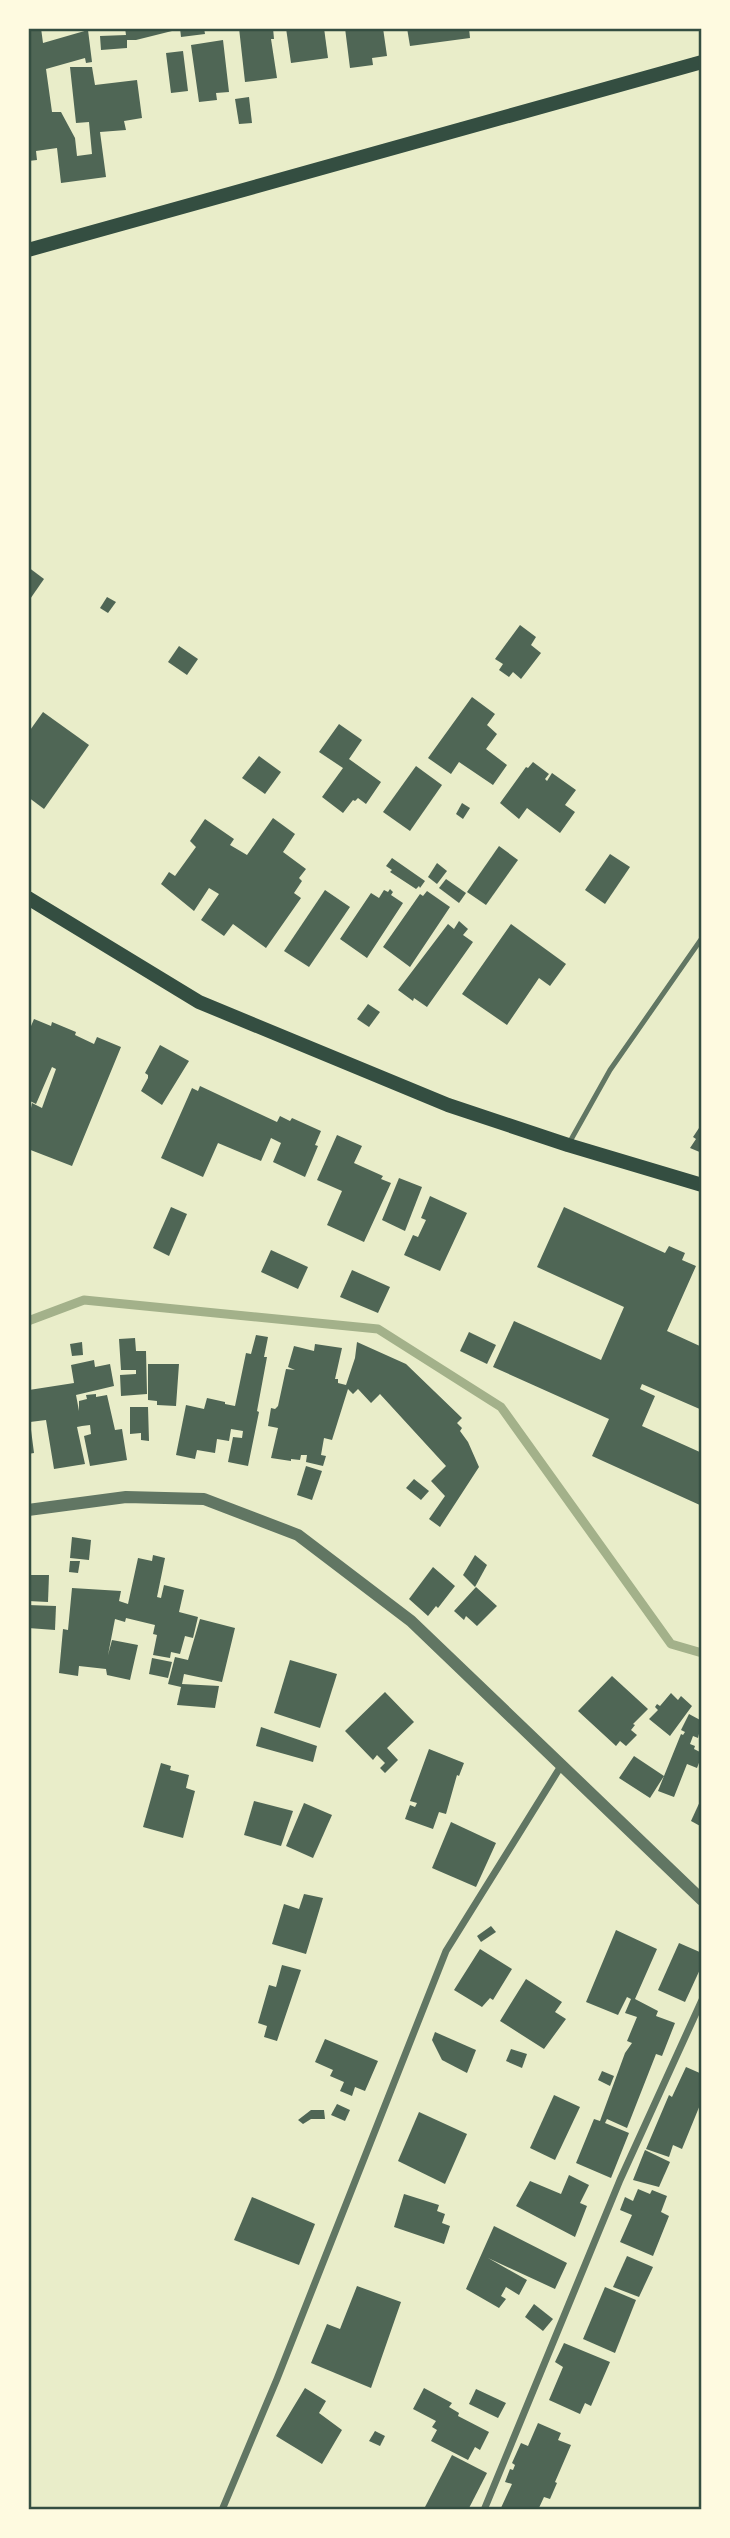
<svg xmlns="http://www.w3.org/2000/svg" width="730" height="2538" font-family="Karla,sans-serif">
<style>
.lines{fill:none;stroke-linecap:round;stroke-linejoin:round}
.stream{stroke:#a3b18a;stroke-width:9}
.building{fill:#4f6655}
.service{stroke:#617663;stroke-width:5}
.minor{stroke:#617663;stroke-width:7}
.tertiary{stroke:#617663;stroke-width:12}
.secondary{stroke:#344e41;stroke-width:14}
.neatline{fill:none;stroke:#344e41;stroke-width:2.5}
</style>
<rect width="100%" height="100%" fill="#e9edc9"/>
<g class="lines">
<path class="stream" d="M 28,1321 L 84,1300 L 378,1329 L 501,1407 L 671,1644 L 702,1653"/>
</g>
<g class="building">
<path d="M 28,28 L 41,28 L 43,43 L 88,30 L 92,62 L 86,63 L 85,58 L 46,69 L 52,112 L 61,112 L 75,138 L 77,156 L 92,154 L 89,122 L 76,123 L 70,67 L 92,67 L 95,85 L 137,80 L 142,118 L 124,121 L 126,130 L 100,132 L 106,177 L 61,183 L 57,148 L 36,151 L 37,160 L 28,161 Z"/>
<path d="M 125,28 L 180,28 L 180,29 L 136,40 L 127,40 L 127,48 L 101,50 L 100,36 L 126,35 Z"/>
<path d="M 180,28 L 204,28 L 205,34 L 181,37 Z"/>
<path d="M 239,28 L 273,28 L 274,39 L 271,39 L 277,78 L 245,82 Z"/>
<path d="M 286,28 L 324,28 L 328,58 L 291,63 Z"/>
<path d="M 345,28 L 383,28 L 387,56 L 372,58 L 373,65 L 350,68 Z"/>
<path d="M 407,28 L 469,28 L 470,38 L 410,46 Z"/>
<path d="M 223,40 L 229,92 L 216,93 L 217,100 L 199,102 L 191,45 Z"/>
<path d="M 183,51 L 188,91 L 171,93 L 166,53 Z"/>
<path d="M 249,97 L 252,123 L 239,124 L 235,99 Z"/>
<path d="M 28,567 L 44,579 L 28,602 Z"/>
<path d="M 107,597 L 116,602 L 108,613 L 100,608 Z"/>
<path d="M 520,625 L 536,637 L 531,645 L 541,653 L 521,679 L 513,672 L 509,677 L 499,670 L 503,664 L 495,659 Z"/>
<path d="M 179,646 L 198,659 L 187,675 L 168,662 Z"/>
<path d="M 472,697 L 495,714 L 487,725 L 497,734 L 486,749 L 507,765 L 493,785 L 459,762 L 451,774 L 428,758 Z"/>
<path d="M 43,712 L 89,745 L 44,809 L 28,797 L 28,733 Z"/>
<path d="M 339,724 L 362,740 L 349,759 L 381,782 L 366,804 L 358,798 L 355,801 L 353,800 L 343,813 L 322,797 L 343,768 L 319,752 Z"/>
<path d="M 259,756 L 281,772 L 265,794 L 242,778 Z"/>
<path d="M 533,762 L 549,774 L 545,779 L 547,781 L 552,773 L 576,790 L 565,805 L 575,812 L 560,833 L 527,808 L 519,819 L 500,803 L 526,767 L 528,768 Z"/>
<path d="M 416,766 L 442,785 L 410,831 L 383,812 Z"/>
<path d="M 462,803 L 470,808 L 463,819 L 456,814 Z"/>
<path d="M 273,818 L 295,834 L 283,852 L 306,869 L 299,878 L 302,881 L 294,893 L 301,898 L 266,948 L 233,924 L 224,936 L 201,920 L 219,894 L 209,888 L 194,911 L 161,884 L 169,872 L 175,876 L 196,847 L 190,841 L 205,819 L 234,839 L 230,845 L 247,855 Z"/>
<path d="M 499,846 L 518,860 L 486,905 L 467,892 Z"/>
<path d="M 610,854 L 630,867 L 605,904 L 585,890 Z"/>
<path d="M 392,858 L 425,881 L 420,888 L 419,886 L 416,889 L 390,872 L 392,870 L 386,866 Z"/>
<path d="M 437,863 L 447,871 L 437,884 L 428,877 Z"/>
<path d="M 446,879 L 466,893 L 459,903 L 439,888 Z"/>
<path d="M 390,889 L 393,892 L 391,895 L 403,903 L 367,958 L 340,939 L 371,893 L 379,898 L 384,890 L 388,892 Z"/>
<path d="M 325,890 L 350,907 L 309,967 L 284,951 Z"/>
<path d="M 427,891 L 450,907 L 410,967 L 383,947 L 420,894 L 423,896 Z"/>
<path d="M 459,921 L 468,929 L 463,935 L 473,942 L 427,1007 L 414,998 L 413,1001 L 398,990 L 448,924 L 454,929 Z"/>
<path d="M 511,924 L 566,964 L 550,986 L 539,978 L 507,1025 L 462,994 Z"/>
<path d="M 368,1004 L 380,1012 L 369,1027 L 357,1019 Z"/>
<path d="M 34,1019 L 51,1026 L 52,1022 L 76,1032 L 75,1035 L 94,1044 L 97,1037 L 121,1047 L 72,1166 L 28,1149 L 28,1107 L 31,1108 L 32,1103 L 42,1108 L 56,1069 L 52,1067 L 36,1104 L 28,1100 L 28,1033 Z"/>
<path d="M 160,1045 L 189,1061 L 162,1105 L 141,1091 L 148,1078 L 148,1075 L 145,1073 Z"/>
<path d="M 200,1086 L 277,1122 L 280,1116 L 290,1121 L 292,1118 L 321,1131 L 315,1145 L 318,1146 L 305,1177 L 273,1162 L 281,1143 L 271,1138 L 261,1161 L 218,1143 L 203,1177 L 161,1158 L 192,1088 L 198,1091 Z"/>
<path d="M 699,1128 L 702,1130 L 702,1153 L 690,1148 L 696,1139 L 693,1137 Z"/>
<path d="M 337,1135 L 362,1146 L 354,1163 L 383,1176 L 381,1179 L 391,1183 L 364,1242 L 327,1225 L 342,1191 L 317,1180 Z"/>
<path d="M 399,1178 L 422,1187 L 405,1231 L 382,1220 Z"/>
<path d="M 430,1196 L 467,1213 L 440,1271 L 404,1255 L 413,1235 L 418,1237 L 426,1220 L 421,1218 Z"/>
<path d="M 171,1207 L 187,1214 L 169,1256 L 153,1248 Z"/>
<path d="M 564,1207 L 665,1253 L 669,1246 L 685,1253 L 682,1260 L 696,1266 L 667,1331 L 702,1347 L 702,1410 L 642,1384 L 640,1389 L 655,1396 L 642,1426 L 702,1453 L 702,1506 L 592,1456 L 609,1419 L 493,1367 L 514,1321 L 601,1360 L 624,1307 L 537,1267 Z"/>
<path d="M 271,1250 L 308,1267 L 298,1289 L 261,1272 Z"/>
<path d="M 352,1270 L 390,1287 L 378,1313 L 340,1297 Z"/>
<path d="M 469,1332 L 496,1345 L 487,1364 L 460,1351 Z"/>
<path d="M 256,1335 L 268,1337 L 264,1357 L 267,1357 L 257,1411 L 259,1412 L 248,1466 L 228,1462 L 233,1437 L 242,1438 L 243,1431 L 231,1429 L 229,1441 L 217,1439 L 215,1453 L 197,1450 L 195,1459 L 176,1455 L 186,1405 L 204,1409 L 207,1398 L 225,1402 L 225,1404 L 235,1406 L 246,1353 L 251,1354 Z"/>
<path d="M 135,1338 L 136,1351 L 146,1351 L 147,1394 L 121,1396 L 120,1375 L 136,1374 L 136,1370 L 121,1370 L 119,1339 Z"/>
<path d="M 82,1342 L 83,1355 L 72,1356 L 70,1344 Z"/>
<path d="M 357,1342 L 406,1364 L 462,1418 L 457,1423 L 462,1428 L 460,1431 L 468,1442 L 479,1467 L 440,1527 L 429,1519 L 445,1496 L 431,1481 L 446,1466 L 380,1394 L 371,1403 L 358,1389 L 353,1394 L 348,1389 L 332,1440 L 324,1438 L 321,1455 L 326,1456 L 323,1466 L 306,1462 L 307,1455 L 301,1455 L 300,1460 L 291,1459 L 291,1461 L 271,1458 L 278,1428 L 268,1426 L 271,1408 L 275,1409 L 278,1406 L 286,1369 L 295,1370 L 288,1367 L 294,1346 L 314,1351 L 315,1344 L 342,1348 L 335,1379 L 338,1379 L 338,1383 L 346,1385 L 355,1358 Z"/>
<path d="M 94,1360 L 95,1367 L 110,1364 L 114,1386 L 76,1395 L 79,1411 L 79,1401 L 87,1399 L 86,1395 L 96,1394 L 96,1397 L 107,1395 L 115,1430 L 122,1429 L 127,1460 L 90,1466 L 84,1436 L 91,1434 L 90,1425 L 82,1426 L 77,1427 L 85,1464 L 54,1469 L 46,1420 L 30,1422 L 34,1453 L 28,1454 L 29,1390 L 74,1383 L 71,1365 Z"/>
<path d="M 148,1364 L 179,1364 L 176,1406 L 157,1405 L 157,1401 L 148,1400 Z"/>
<path d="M 130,1407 L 148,1407 L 149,1441 L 141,1440 L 141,1433 L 130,1434 Z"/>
<path d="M 306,1466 L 322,1471 L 312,1500 L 297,1495 Z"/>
<path d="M 414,1479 L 429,1491 L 421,1500 L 406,1488 Z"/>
<path d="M 72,1537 L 91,1540 L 89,1560 L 70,1558 Z"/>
<path d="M 153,1555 L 165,1558 L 157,1597 L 161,1598 L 164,1585 L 184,1590 L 179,1612 L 198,1617 L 193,1638 L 185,1636 L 180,1654 L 171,1652 L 170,1658 L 153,1655 L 157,1635 L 153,1634 L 155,1625 L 126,1618 L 125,1622 L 115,1619 L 108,1655 L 112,1640 L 138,1645 L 130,1680 L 107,1675 L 106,1669 L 79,1666 L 78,1676 L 59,1673 L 63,1629 L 68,1630 L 72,1588 L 121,1591 L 119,1601 L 128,1604 L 138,1558 L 152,1561 Z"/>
<path d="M 475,1555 L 487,1565 L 475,1587 L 463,1575 Z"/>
<path d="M 70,1561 L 80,1561 L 78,1573 L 69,1572 Z"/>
<path d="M 433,1567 L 455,1586 L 438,1608 L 436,1606 L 428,1616 L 409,1599 Z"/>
<path d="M 29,1575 L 49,1575 L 48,1602 L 28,1601 Z"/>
<path d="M 476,1587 L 497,1606 L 477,1626 L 466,1616 L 464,1620 L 454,1611 Z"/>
<path d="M 28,1605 L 56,1606 L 55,1630 L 28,1628 Z"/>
<path d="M 200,1619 L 235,1628 L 222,1682 L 184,1674 L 182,1684 L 219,1686 L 215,1708 L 177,1705 L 181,1687 L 168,1684 L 175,1657 L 188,1660 Z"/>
<path d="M 152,1658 L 172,1662 L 168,1678 L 149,1674 Z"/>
<path d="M 290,1660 L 337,1674 L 320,1728 L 274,1713 Z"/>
<path d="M 612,1676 L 648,1709 L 633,1724 L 635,1725 L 631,1730 L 637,1735 L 626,1746 L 620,1741 L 616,1746 L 578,1711 Z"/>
<path d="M 385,1692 L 414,1722 L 387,1748 L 398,1760 L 385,1773 L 380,1768 L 385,1763 L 377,1755 L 373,1760 L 345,1731 Z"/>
<path d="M 671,1693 L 678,1700 L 681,1696 L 692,1706 L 670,1736 L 649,1719 L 658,1710 L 655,1707 L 657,1704 L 660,1706 Z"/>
<path d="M 689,1714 L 702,1721 L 698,1738 L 693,1736 L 690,1744 L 695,1746 L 694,1749 L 702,1753 L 702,1755 L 697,1768 L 687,1764 L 674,1797 L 658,1791 L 664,1776 L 650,1798 L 619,1778 L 634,1756 L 664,1776 L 681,1734 L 683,1735 L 685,1732 L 681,1730 Z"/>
<path d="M 261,1727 L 317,1746 L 313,1762 L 256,1746 Z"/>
<path d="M 429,1749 L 464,1763 L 459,1776 L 457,1775 L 446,1814 L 439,1812 L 433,1829 L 405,1819 L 410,1805 L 415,1807 L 417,1803 L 410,1801 Z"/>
<path d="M 161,1763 L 171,1766 L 170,1770 L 189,1775 L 186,1788 L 195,1791 L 183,1838 L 143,1827 Z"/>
<path d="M 702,1797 L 702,1827 L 691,1821 Z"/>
<path d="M 254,1801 L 293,1811 L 281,1846 L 244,1835 Z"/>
<path d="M 304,1803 L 332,1815 L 313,1858 L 286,1846 Z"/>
<path d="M 451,1822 L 496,1843 L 476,1887 L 432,1868 Z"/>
<path d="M 304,1894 L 323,1898 L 306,1954 L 272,1944 L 284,1904 L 299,1909 Z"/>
<path d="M 491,1926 L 496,1932 L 481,1942 L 477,1936 Z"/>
<path d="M 616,1930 L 657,1949 L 635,1999 L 658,2011 L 656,2016 L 675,2023 L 662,2056 L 656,2054 L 627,2128 L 607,2119 L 605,2123 L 629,2133 L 611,2178 L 576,2163 L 594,2119 L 600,2121 L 625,2053 L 632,2043 L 627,2041 L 637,2017 L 625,2013 L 631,1999 L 627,1997 L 618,2015 L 586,2002 Z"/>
<path d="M 679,1943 L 702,1953 L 702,1965 L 685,2002 L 658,1990 Z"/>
<path d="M 480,1949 L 512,1969 L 493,2000 L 490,1998 L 482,2007 L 454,1990 Z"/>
<path d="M 282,1965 L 301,1970 L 277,2041 L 264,2037 L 267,2026 L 258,2023 L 269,1985 L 276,1987 Z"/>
<path d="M 526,1979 L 562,2002 L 555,2012 L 566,2019 L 544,2049 L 500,2021 Z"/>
<path d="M 435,2032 L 476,2050 L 467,2073 L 442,2060 L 432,2040 Z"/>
<path d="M 325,2039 L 378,2061 L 365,2091 L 355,2087 L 352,2096 L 340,2091 L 344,2082 L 330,2076 L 333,2070 L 315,2062 Z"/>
<path d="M 511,2049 L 527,2054 L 522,2068 L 506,2061 Z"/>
<path d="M 686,2067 L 702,2074 L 702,2100 L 682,2149 L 673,2145 L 669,2157 L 646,2149 L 669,2095 L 672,2097 Z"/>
<path d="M 602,2071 L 614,2076 L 610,2086 L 598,2080 Z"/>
<path d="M 554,2095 L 580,2107 L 555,2160 L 530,2148 Z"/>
<path d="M 337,2104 L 350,2110 L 345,2121 L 331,2115 Z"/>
<path d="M 311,2110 L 324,2110 L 325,2119 L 311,2119 L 303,2124 L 298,2120 Z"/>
<path d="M 419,2112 L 467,2134 L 445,2184 L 398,2161 Z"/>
<path d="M 645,2150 L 670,2162 L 659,2187 L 633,2180 Z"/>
<path d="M 569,2175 L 589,2185 L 580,2203 L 587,2206 L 575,2237 L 516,2206 L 530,2181 L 561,2194 Z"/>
<path d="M 638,2189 L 650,2194 L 652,2190 L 667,2196 L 661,2212 L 669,2216 L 653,2256 L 620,2242 L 632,2215 L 620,2210 L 625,2197 L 633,2201 Z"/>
<path d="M 404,2194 L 439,2205 L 437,2211 L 445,2214 L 442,2223 L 450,2226 L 444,2244 L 394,2227 Z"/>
<path d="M 252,2197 L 315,2224 L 299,2265 L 234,2240 Z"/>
<path d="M 494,2226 L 567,2263 L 555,2289 L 488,2258 L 527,2280 L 519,2295 L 506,2287 L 501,2296 L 506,2299 L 499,2308 L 466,2289 Z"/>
<path d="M 627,2256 L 653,2267 L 639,2297 L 613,2287 Z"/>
<path d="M 357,2286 L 401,2302 L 371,2388 L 311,2363 L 327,2324 L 340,2329 Z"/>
<path d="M 605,2287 L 636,2300 L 615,2353 L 583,2339 Z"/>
<path d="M 534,2304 L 553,2319 L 543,2331 L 525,2317 Z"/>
<path d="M 564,2343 L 610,2362 L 591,2406 L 585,2403 L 580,2414 L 549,2400 L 563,2367 L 555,2362 Z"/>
<path d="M 305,2388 L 326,2401 L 319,2413 L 342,2430 L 322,2464 L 276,2436 Z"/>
<path d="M 424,2388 L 452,2403 L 449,2407 L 459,2413 L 458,2416 L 489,2432 L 480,2450 L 475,2447 L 468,2460 L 431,2441 L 437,2430 L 432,2427 L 436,2421 L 413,2409 Z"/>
<path d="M 476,2389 L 506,2403 L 498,2418 L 469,2404 Z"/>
<path d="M 538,2423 L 561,2433 L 558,2440 L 571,2445 L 555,2482 L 557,2483 L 550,2499 L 544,2497 L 538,2510 L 500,2510 L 512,2484 L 505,2482 L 510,2469 L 513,2470 L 515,2465 L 512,2463 L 521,2443 L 528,2446 Z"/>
<path d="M 375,2431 L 385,2436 L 380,2446 L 369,2441 Z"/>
<path d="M 452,2455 L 487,2473 L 468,2510 L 433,2510 L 425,2507 Z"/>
</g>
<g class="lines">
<path class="service" d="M 568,1145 L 610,1070 L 702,938"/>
<g class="minor">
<path d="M 222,2510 L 277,2379 L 446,1951 L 561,1766"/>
<path d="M 484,2510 L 620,2180 L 702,2000"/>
</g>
<path class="tertiary" d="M 28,1510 L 126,1497 L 204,1499 L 298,1535 L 411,1621 L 702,1900"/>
<g class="secondary">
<path d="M 28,250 L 702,62"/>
<path d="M 28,898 L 199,1002 L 448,1105 L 568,1145 L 702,1185"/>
</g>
</g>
<rect width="730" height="2538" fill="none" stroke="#fefae0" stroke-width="60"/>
<rect x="30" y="30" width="670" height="2478" class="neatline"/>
</svg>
